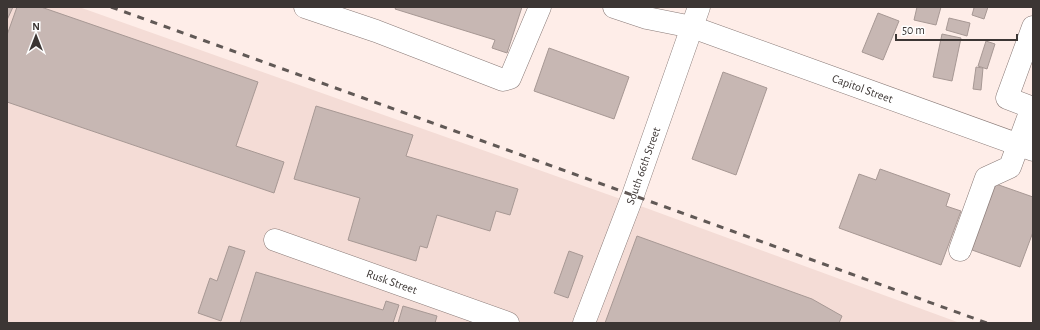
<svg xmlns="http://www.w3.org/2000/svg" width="1040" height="330" font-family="'Alegreya Sans',sans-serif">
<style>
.built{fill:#f4dcd6}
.building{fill:#c7b7b3;stroke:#a79894}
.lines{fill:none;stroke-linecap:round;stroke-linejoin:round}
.minor-casing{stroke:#897a77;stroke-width:23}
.minor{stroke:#fff;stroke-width:22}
.rail{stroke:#615956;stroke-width:3;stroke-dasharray:7 7;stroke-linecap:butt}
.labels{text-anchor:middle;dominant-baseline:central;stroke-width:3;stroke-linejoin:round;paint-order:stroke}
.street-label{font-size:12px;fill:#3c3634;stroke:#fefefe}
</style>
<rect width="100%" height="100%" fill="#feede8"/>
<path class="built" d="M 7,7 L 79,7 L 646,208 L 960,323 L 7,323 Z"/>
<g class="building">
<path d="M 7,7 L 13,7 L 7,20 Z"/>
<path d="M 17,7 L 41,7 L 258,82 L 236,146 L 284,162 L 274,193 L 7,102 L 7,35 Z"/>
<path d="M 396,7 L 522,7 L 507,53 L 492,48 L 495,40 L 395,9 Z"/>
<path d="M 917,7 L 941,7 L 936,25 L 914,20 Z"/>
<path d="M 971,7 L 988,7 L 984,19 L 972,15 L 974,8 Z"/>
<path d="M 878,13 L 899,21 L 883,60 L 862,52 Z"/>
<path d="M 949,18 L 970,23 L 967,36 L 946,30 Z"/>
<path d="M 942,34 L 961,38 L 952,81 L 933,77 Z"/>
<path d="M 986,41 L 995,44 L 987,69 L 978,66 Z"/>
<path d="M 549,48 L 629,77 L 614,119 L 534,91 Z"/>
<path d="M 976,67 L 983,68 L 981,90 L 973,89 Z"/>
<path d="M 723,72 L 767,88 L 736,175 L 692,159 Z"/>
<path d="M 316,106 L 413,135 L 406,156 L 518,189 L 510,215 L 496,211 L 490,231 L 437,215 L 427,248 L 420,246 L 416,261 L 348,240 L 360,198 L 294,179 Z"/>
<path d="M 880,169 L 950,194 L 946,206 L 961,211 L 941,265 L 839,228 L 859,174 L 876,180 Z"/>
<path d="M 996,184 L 1033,197 L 1033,232 L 1020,267 L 972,250 Z"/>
<path d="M 637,236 L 812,299 L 842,316 L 839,323 L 605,323 Z"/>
<path d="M 229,246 L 245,251 L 221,321 L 198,313 L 210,278 L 217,281 Z"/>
<path d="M 569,251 L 583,256 L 568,298 L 554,293 Z"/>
<path d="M 256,272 L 383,310 L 386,301 L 399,305 L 393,323 L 240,323 Z"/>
<path d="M 403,306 L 437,316 L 435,323 L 398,323 Z"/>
</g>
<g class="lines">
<defs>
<g id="minor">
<path d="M 305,7 L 376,31 L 503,80 L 510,78 L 540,7"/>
<path id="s1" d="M 614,7 L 647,18 L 692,27 L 1033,150"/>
<path d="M 1033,27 L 1007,98 L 1033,108"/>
<path id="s2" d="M 275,240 L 508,323"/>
<path d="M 960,250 L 986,178 L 1010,167 L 1032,107"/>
<path id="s3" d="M 584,323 L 633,195 L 699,7"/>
</g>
</defs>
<use href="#minor" class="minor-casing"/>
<use href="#minor" class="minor"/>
<path class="rail" d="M 111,7 L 987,323"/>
</g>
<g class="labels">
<g class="street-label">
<text stroke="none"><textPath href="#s1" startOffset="262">Capitol Street</textPath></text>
<text stroke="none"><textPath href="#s3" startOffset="168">South 66th Street</textPath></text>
<text stroke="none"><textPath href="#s2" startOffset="124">Rusk Street</textPath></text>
</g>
</g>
<rect width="1040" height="330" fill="none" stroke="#3c3634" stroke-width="16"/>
<g transform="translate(36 36)" stroke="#fefefe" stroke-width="3" paint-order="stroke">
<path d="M0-3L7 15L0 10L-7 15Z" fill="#3c3634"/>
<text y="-6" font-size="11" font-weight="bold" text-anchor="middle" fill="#3c3634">N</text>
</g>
<path d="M896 34v6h121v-6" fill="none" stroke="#3c3634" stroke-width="2"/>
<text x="902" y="34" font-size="12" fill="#3c3634" stroke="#fefefe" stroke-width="3" paint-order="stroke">50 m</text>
</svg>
